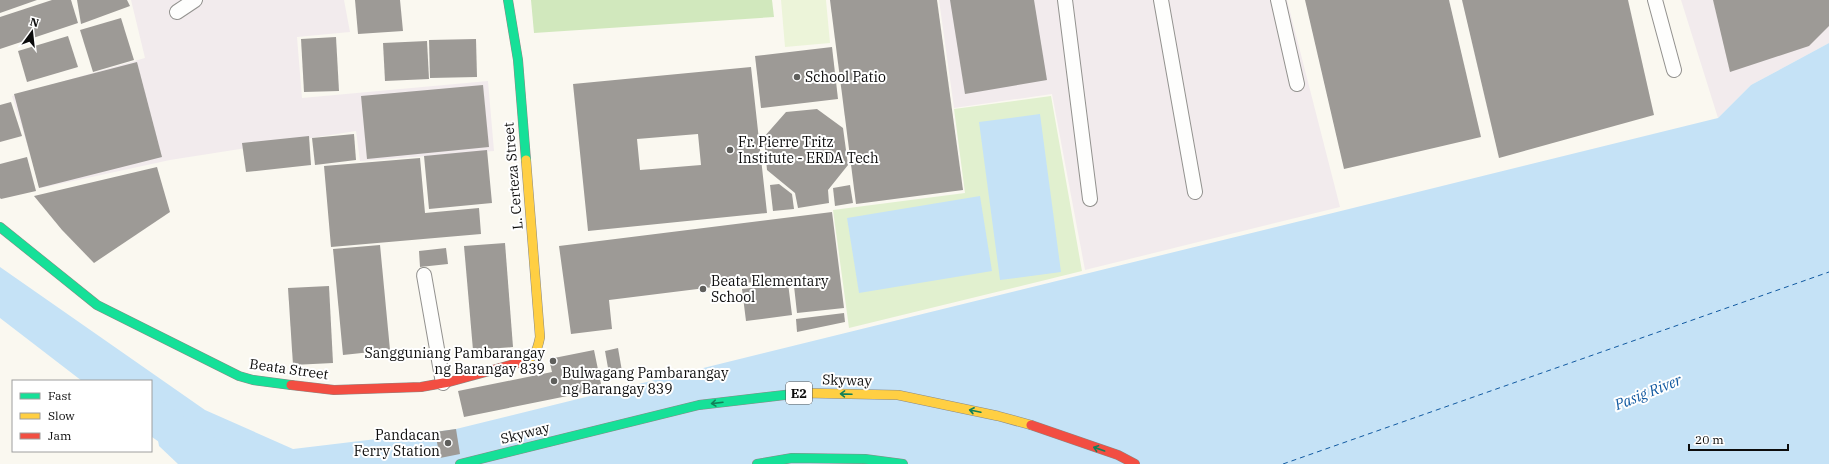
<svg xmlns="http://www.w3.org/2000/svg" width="1829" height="464" font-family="'IBM Plex Serif',serif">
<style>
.industrial{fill:#f2ebed}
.green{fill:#e1f0cf}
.forest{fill:#d1e8bd}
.pitch{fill:#ecf4d9}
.water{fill:#c5e2f6}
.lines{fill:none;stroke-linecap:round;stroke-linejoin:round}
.canal{stroke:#c5e2f6;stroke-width:35}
.ferry{stroke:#125aa1;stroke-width:1;stroke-dasharray:5 4;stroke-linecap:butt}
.building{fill:#9d9a96;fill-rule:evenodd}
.lane-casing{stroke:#93928f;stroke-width:16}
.fast-casing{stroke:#8a8985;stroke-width:10}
.slow-casing{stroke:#8a8985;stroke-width:10}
.jam-casing{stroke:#8a8985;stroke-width:10}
.lane{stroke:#fefefd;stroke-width:14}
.fast{stroke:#16e098;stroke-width:9}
.slow{stroke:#ffcf43;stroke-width:9}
.jam{stroke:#f24e42;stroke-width:9}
.oneway{stroke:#128159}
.poi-dot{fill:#5f5f5c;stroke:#fff;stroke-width:1.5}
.labels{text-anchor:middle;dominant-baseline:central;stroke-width:4;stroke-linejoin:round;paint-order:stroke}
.shield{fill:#fff;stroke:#555;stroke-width:1}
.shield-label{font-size:13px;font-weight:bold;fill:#0c0c0c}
.poi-label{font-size:14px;fill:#0c0c0c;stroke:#fff;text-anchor:start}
.street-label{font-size:14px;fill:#0c0c0c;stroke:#fff}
.water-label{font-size:15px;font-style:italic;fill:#125aa1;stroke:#fff}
</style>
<rect width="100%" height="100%" fill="#faf8f0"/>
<g class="industrial">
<path d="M 131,0 L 344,0 L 350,32 L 297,37 L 302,98 L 488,81 L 494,151 L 360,161 L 356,131 L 170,160 L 41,188 L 12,96 L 145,58 Z"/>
<path d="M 939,0 L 1287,0 L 1340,207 L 1085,270 L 1052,94 L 954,108 Z"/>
<path d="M 1681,0 L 1829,0 L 1829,43 L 1751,85 L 1718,118 Z"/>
</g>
<path class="green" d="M 1051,96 L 1082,271 L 849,328 L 833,210 L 965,193 L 954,109 Z"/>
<path class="forest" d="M 531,0 L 772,0 L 774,17 L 534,33 Z"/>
<path class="pitch" d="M 781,0 L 826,0 L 830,43 L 785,47 Z"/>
<g class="water">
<path d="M 1829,43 L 1829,464 L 178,464 L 159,446 L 151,401 L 151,381 L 82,381 L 0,318 L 0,267 L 205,410 L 293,449 L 435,432 L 456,429 L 1718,118 L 1751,85 Z"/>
<path d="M 1040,114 L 1061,272 L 1000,280 L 979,122 Z"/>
<path d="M 980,196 L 992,271 L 859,293 L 847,218 Z"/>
</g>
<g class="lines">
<path class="canal" d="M 151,415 L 221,464"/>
<path class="ferry" d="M 1283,464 L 1829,272"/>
</g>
<g class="building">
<path d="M 0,0 L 37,0 L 0,13 Z"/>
<path d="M 52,0 L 71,0 L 78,23 L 0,49 L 0,17 Z"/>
<path d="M 77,0 L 127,0 L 130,6 L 81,24 Z"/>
<path d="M 355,0 L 400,0 L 403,31 L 358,34 Z"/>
<path d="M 830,0 L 937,0 L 963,190 L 856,204 Z"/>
<path d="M 950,0 L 1034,0 L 1047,80 L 965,94 Z"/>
<path d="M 1305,0 L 1449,0 L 1481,137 L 1344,169 Z"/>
<path d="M 1462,0 L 1628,0 L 1654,115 L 1499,158 Z"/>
<path d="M 1713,0 L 1829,0 L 1829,26 L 1809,46 L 1730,72 Z"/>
<path d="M 121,18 L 134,60 L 93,72 L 80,30 Z"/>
<path d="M 68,36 L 78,67 L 27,82 L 18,51 Z"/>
<path d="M 336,37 L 339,91 L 304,92 L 301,39 Z"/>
<path d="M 476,39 L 477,77 L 430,78 L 429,40 Z"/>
<path d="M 427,41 L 429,79 L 385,81 L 383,43 Z"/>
<path d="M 832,47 L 838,99 L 761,108 L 755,56 Z"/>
<path d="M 137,62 L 162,157 L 39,188 L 14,94 Z"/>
<path d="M 751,67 L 767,213 L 588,231 L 573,84 ZM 698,134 L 701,165 L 640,170 L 637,139 Z"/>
<path d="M 483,85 L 489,147 L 367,159 L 361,96 Z"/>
<path d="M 11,102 L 22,136 L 0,142 L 0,105 Z"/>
<path d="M 817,109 L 843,128 L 848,165 L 828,190 L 829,203 L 798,208 L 795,193 L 767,170 L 764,137 L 786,112 Z"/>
<path d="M 354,134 L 356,160 L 315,165 L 312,138 Z"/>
<path d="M 309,136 L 311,165 L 246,172 L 242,143 Z"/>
<path d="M 487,150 L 492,203 L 429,209 L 424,156 Z"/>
<path d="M 27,157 L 36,191 L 1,199 L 0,198 L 0,164 Z"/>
<path d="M 420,158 L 425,213 L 479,208 L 481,234 L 331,247 L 324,166 Z"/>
<path d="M 157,167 L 170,212 L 94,263 L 62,230 L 34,196 Z"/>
<path d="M 779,184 L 792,194 L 794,209 L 773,211 L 770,185 Z"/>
<path d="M 850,185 L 853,203 L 835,206 L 833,188 Z"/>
<path d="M 832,212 L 844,308 L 797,313 L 793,277 L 609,300 L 612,329 L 571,334 L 559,246 Z"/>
<path d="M 505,243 L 513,347 L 473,350 L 464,246 Z"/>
<path d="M 380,245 L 390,350 L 343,355 L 333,249 Z"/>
<path d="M 446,248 L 448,264 L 420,267 L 419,251 Z"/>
<path d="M 788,283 L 792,315 L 746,321 L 742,289 Z"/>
<path d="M 329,286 L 333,363 L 293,365 L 288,288 Z"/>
<path d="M 844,313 L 845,322 L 797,332 L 796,319 Z"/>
<path d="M 618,348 L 623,377 L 610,379 L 605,351 Z"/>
<path d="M 594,350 L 602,389 L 464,417 L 458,391 L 552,372 L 549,359 Z"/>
<path d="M 456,429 L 460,454 L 440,458 L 435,432 Z"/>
</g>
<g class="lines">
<defs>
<g id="lane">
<path d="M 1065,0 L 1090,199"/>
<path d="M 1161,0 L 1195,192"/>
<path d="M 1278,0 L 1297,84"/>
<path d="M 1655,0 L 1674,70"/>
<path d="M 177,12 L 195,0"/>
<path d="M 424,275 L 443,383"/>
</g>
<g id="fast">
<path d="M 508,0 L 518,60 L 526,160"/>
<path d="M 0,227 L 97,305 L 239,376 L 253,380 L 291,385"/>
<path d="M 460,464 L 699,405 L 793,394"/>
<path d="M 757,464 L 792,458 L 865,459 L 903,464"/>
</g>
<g id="slow">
<path d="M 518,363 C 534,359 537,353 540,337 L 526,160"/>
<path d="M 793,394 L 803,393 L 898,395 L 998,416 L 1031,425"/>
</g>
<g id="jam">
<path d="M 291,385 L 334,390 L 421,387 L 449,382 L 518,363"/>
<path d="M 1031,425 L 1118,455 L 1135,464"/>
</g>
</defs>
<use href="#lane" class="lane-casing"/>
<use href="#fast" class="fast-casing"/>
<use href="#slow" class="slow-casing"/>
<use href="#jam" class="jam-casing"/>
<use href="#lane" class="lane"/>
<use href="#fast" class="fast"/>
<use href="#slow" class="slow"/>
<use href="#jam" class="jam"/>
</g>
<defs><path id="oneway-shaft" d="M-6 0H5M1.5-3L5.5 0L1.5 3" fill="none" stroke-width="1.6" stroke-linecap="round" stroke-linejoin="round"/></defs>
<g class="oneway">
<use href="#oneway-shaft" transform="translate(846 394) rotate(-178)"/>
<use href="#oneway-shaft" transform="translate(717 403) rotate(173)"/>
<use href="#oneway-shaft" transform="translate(975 411) rotate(-168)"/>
<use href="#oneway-shaft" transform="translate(1099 449) rotate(-161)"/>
</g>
<g class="poi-dot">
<circle cx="797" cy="77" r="4"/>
<circle cx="730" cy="150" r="4"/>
<circle cx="703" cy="289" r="4"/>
<circle cx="553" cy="361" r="4"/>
<circle cx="554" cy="381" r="4"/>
<circle cx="448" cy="443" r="4"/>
</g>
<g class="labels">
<rect class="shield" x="786" y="382" width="26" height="22" rx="3"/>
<g class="shield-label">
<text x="799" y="393">E2</text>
</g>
<g class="poi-label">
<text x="805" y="77">School Patio</text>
<text x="738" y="142">Fr. Pierre Tritz<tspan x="738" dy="16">Institute - ERDA Tech</tspan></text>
<text x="711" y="281">Beata Elementary<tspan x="711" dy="16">School</tspan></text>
<text x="545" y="353" text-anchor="end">Sangguniang Pambarangay<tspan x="545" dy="16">ng Barangay 839</tspan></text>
<text x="562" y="373">Bulwagang Pambarangay<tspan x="562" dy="16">ng Barangay 839</tspan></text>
<text x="440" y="435" text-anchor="end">Pandacan<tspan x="440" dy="16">Ferry Station</tspan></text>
</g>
<g class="street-label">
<text transform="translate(513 176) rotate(-95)">L. Certeza Street</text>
<text transform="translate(289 369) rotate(8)">Beata Street</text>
<text transform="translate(847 380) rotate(2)">Skyway</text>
<text transform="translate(525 433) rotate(-14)">Skyway</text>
</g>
<g class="water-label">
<text transform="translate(1648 392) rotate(-22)">Pasig River</text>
</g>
</g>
<rect x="12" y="380" width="140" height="72" fill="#ffffff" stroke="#9e9e9e"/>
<rect x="20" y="393" width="20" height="6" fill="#16e098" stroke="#9e9e9e"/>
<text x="48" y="400" font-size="12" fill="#0c0c0c">Fast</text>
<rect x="20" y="413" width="20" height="6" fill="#ffcf43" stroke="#9e9e9e"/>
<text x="48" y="420" font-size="12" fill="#0c0c0c">Slow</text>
<rect x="20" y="433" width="20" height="6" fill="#f24e42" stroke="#9e9e9e"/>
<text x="48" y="440" font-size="12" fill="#0c0c0c">Jam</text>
<g transform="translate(32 32) rotate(15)" stroke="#ffffff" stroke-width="3" paint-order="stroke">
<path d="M0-3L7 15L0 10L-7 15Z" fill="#0c0c0c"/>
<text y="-6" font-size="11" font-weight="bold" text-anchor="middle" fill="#0c0c0c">N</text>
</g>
<path d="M1689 444v6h99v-6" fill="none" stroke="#0c0c0c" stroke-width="2"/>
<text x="1695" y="444" font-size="12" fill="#0c0c0c" stroke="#ffffff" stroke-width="3" paint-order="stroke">20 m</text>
</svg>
